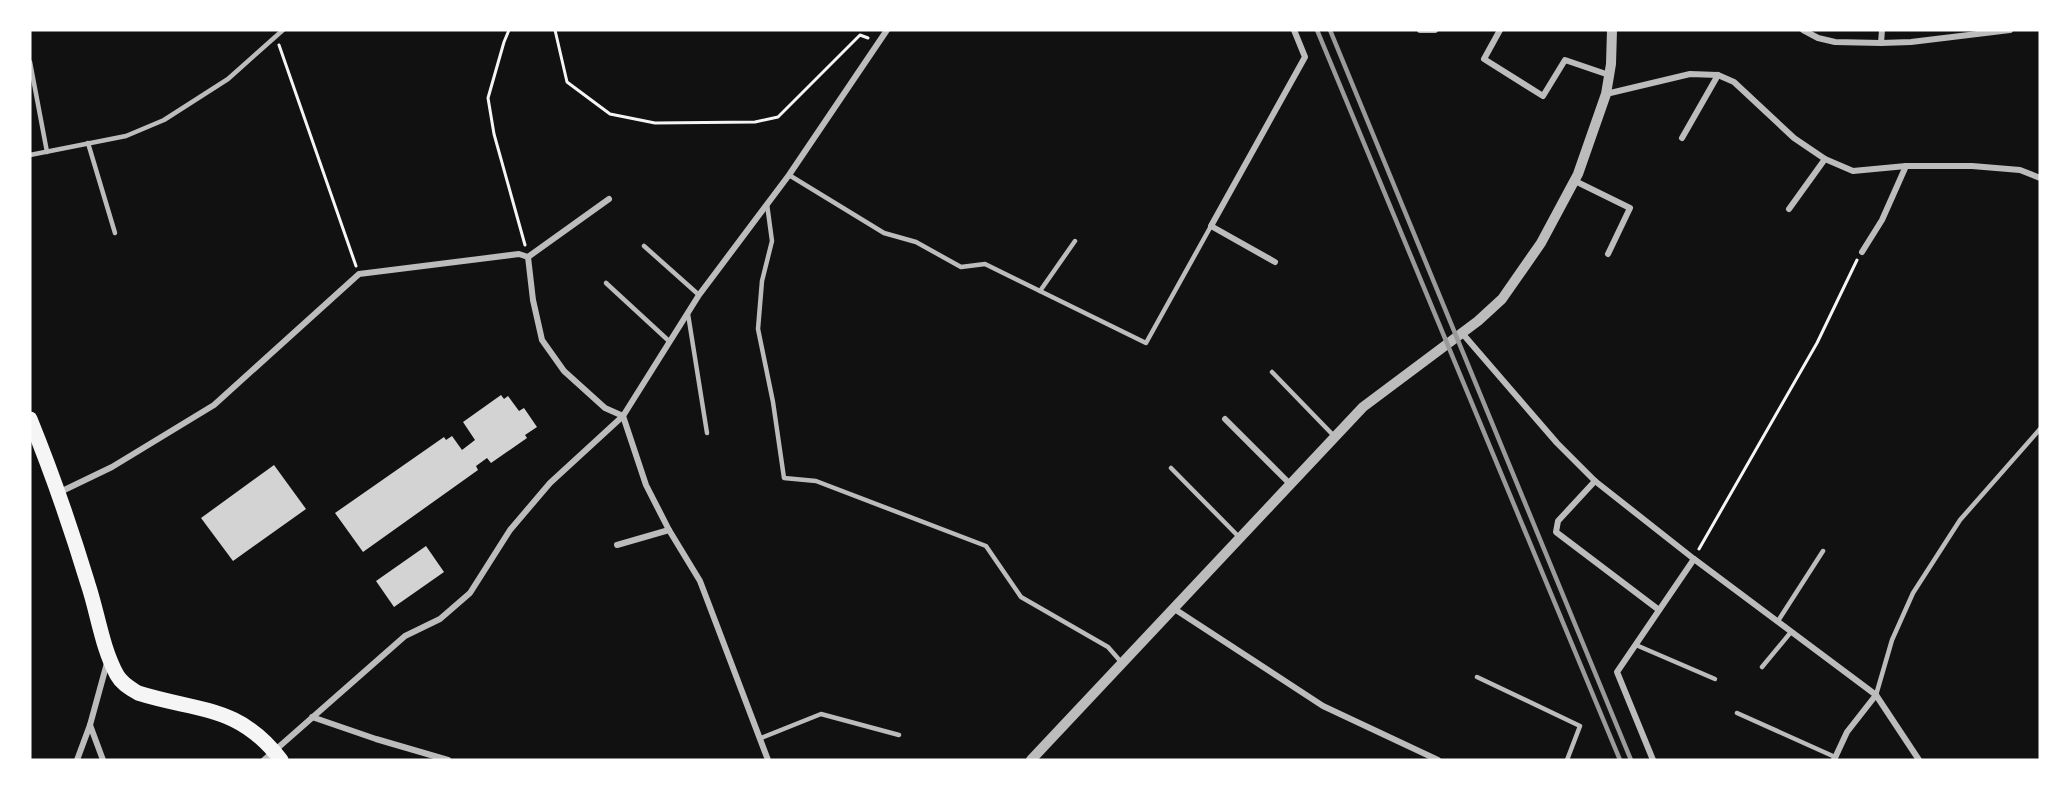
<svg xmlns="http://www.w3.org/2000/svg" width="2070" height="790" font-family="'Asap Condensed',sans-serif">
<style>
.building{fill:#d3d3d3}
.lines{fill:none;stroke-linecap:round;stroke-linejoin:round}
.path{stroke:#f5f5f5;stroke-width:3}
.service{stroke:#bcbcbc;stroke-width:4.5}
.minor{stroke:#bcbcbc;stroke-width:6}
.tertiary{stroke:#bcbcbc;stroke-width:10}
.primary{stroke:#f5f5f5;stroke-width:15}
.rail{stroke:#9a9a9a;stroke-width:4.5}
</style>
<rect width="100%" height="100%" fill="#111"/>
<g class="building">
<path d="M 501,395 L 504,399 L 508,396 L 519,411 L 524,408 L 537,427 L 525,435 L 527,438 L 491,463 L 487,458 L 476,466 L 478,470 L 363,552 L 335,513 L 444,437 L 446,440 L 452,436 L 462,450 L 475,440 L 463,422 Z"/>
<path d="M 274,465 L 306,509 L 233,561 L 201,518 Z"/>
<path d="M 426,546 L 444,572 L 394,607 L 376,581 Z"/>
</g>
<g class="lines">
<g class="path">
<path d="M 509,30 L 504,42 L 488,98 L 494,134 L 525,245"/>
<path d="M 555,30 L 567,82 L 610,114 L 655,123 L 755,122 L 778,117 L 860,35 L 868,38"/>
<path d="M 279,45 L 356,266"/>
<path d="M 1699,549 L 1817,343 L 1857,260"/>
</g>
<g class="service">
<path d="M 30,62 L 47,152"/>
<path d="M 88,143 L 115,233"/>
<path d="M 30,155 L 126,136 L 164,120 L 228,79 L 283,30"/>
<path d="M 789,175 L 884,233 L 916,242 L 961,267 L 985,264 L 1146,343 L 1211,226"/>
<path d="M 767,204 L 772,241 L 762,281 L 758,329 L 773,402 L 784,478 L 816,481 L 986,546 L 1021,597 L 1108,647 L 1122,663"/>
<path d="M 644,246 L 699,295"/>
<path d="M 606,283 L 670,342"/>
<path d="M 1040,291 L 1075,241"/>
<path d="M 688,314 L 707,433"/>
<path d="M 1272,372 L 1334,436"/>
<path d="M 1171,468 L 1240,538"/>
<path d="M 1778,621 L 1823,551"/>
<path d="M 1636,645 L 1715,679"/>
<path d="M 1762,667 L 1791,632"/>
<path d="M 1477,677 L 1580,726 L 1567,760"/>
<path d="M 1876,695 L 1892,640 L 1913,593 L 1960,520 L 2040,429"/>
<path d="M 1737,713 L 1835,757"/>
<path d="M 761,738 L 821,714 L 899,735"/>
</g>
<g class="minor">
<path d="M 1420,30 L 1435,30"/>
<path d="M 1500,30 L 1484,59 L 1543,96 L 1565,60 L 1609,75"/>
<path d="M 1803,30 L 1818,38 L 1835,42 L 1881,43 L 1911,42 L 2010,30"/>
<path d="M 1881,43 L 1882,30"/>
<path d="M 1606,94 L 1690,74 L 1718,75 L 1734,82 L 1794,138 L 1825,159 L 1853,171 L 1906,166 L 1972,166 L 2020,170 L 2040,178"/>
<path d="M 1682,138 L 1718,75"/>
<path d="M 1575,181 L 1630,208 L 1608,254"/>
<path d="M 1789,209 L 1825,159"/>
<path d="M 1862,252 L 1882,220 L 1906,166"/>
<path d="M 528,257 L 533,300 L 542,340 L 564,371 L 605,408 L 623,416 L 646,485 L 669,530 L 700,581 L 768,760"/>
<path d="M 528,257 L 609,199"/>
<path d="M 1275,262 L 1211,226 L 1305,57 L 1294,30"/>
<path d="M 1462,333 L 1557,443 L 1595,481 L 1694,559 L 1876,695 L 1919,760"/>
<path d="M 1225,419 L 1289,483"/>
<path d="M 1595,481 L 1558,521 L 1556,532 L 1659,610"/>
<path d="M 58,493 L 112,467 L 214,405 L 359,274 L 519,254 L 528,257"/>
<path d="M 617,545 L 669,530"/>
<path d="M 1173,608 L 1323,706 L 1438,760"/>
<path d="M 312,717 L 376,739 L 448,760"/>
<path d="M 90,725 L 103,760"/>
<path d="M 77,760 L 90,725 L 107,663"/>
<path d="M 264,760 L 405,636 L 440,619 L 470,593 L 510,530 L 550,483 L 623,416 L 699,295 L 789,175 L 887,30"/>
<path d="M 1653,760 L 1617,672 L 1694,559"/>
<path d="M 1834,760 L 1847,732 L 1876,695"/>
</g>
<path class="tertiary" d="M 1031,760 L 1363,407 L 1478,321 L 1502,299 L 1541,243 L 1578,174 L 1606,94 L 1611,64 L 1612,30"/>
<path class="primary" d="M 30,419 C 52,473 71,528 88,584 C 98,614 102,648 117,675 C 122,684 130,688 138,693 C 198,712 238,704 281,760"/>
<g class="rail">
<path d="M 1317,30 L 1620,760"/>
<path d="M 1330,30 L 1631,760"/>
</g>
</g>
<rect width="2070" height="790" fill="none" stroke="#ffffff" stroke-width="63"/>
</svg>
